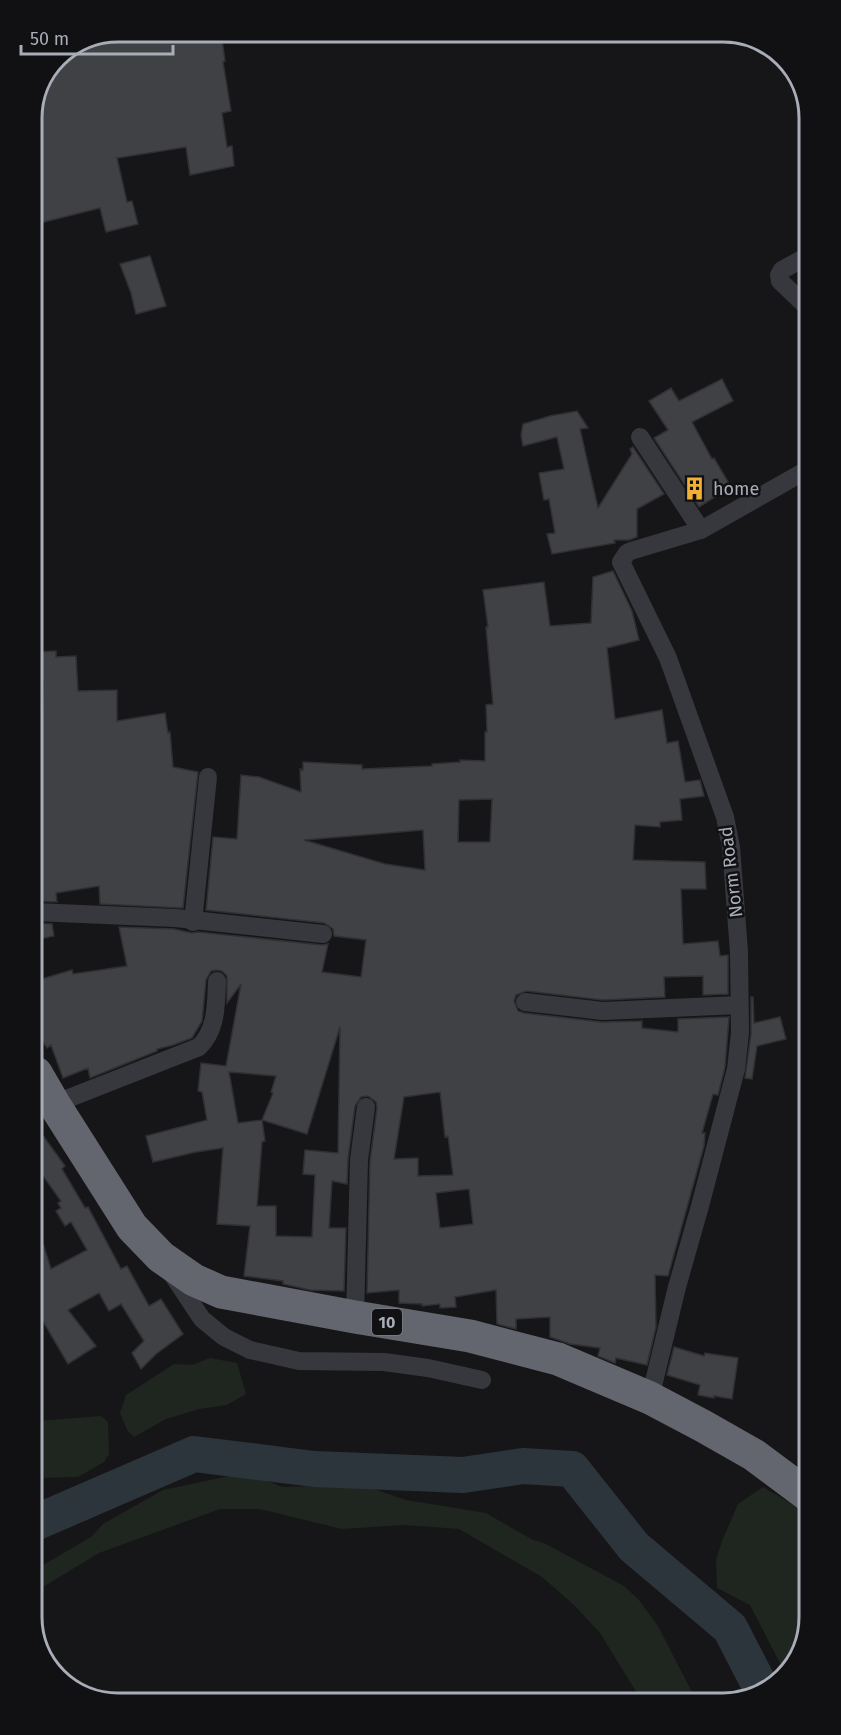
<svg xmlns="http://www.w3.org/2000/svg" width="841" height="1735" font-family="'Fira Sans',sans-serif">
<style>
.green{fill:#1e261f}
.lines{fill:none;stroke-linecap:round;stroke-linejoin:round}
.river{stroke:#2c353c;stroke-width:36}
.building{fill:#404145;stroke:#303034;stroke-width:1.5;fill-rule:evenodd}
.street{stroke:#37383d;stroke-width:18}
.highway{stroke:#63666e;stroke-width:33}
.labels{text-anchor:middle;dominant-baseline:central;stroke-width:5;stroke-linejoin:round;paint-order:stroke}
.shield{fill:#111113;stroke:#7b7e86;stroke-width:1.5}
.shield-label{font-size:16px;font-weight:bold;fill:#a8adb8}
.poi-label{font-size:18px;fill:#a8adb8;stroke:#111113;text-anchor:start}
.street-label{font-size:18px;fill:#a8adb8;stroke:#111113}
.rim{fill:none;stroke:#a8adb8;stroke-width:3}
</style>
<rect width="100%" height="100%" fill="#161618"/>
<g class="green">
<path d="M 210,1358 L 237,1363 L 246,1394 L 227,1405 L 199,1409 L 166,1419 L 134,1437 L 127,1430 L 120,1413 L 126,1395 L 174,1364 L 192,1365 Z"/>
<path d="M 101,1416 L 108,1422 L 109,1454 L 104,1462 L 78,1477 L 37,1478 L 37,1421 Z"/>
<path d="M 234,1475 L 263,1479 L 282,1487 L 353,1485 L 371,1488 L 406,1500 L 486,1513 L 533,1540 L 544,1543 L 624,1586 L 639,1600 L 658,1626 L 695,1698 L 640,1698 L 600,1633 L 574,1605 L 542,1577 L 459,1529 L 403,1525 L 342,1529 L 260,1509 L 220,1509 L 99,1553 L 38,1590 L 38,1568 L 91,1537 L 103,1524 L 163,1490 Z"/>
<path d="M 763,1487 L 809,1514 C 809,1555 819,1646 785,1673 L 750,1605 L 717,1588 L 716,1560 L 722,1541 L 738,1504 Z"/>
</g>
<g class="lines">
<path class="river" d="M 37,1522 L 194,1454 L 314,1469 L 463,1475 L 523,1466 L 572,1469 L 634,1547 L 730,1628 L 763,1692"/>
</g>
<g class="building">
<path d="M 118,32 L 221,32 L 225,61 L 223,62 L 231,111 L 222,113 L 227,147 L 232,146 L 234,166 L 190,175 L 186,147 L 117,158 L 127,202 L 132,201 L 138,224 L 106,232 L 100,208 L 32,225 L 32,112 L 57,57 Z"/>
<path d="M 150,256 L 166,306 L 136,314 L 131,293 L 120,264 Z"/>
<path d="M 722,379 L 733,401 L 692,422 L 712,459 L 714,458 L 731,487 L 699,507 L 654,438 L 668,430 L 649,401 L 671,388 L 679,401 Z"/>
<path d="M 577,411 L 588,428 L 580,429 L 598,508 L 632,454 L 630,449 L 633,447 L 664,494 L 637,509 L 637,537 L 629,540 L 614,540 L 615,543 L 552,554 L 547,534 L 555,533 L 549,499 L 544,500 L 539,473 L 564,469 L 557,437 L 523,446 L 521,435 L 523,424 L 550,416 Z"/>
<path d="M 613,571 L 632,611 L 639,640 L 607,648 L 615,719 L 662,710 L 667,743 L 678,741 L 685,782 L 700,780 L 704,796 L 680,799 L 682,820 L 660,822 L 660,827 L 635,825 L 633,860 L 705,862 L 706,889 L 681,889 L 683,944 L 718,941 L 720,956 L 728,955 L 728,994 L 703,995 L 703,976 L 664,977 L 665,997 L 603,1000 L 526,991 L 516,995 L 514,1001 L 518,1011 L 524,1013 L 602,1022 L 642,1021 L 642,1028 L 678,1032 L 678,1019 L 729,1017 L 725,1067 L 718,1095 L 713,1094 L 702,1133 L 705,1133 L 704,1146 L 668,1276 L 655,1275 L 656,1327 L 647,1365 L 616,1358 L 615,1363 L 598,1356 L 600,1348 L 570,1344 L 550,1337 L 550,1317 L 516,1319 L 516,1329 L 497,1324 L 496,1290 L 455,1297 L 456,1307 L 440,1308 L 440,1304 L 422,1306 L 422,1304 L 399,1303 L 399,1290 L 367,1293 L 370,1161 L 377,1108 L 376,1102 L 368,1096 L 361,1097 L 355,1106 L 348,1159 L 347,1184 L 332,1181 L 329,1228 L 346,1228 L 344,1291 L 310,1290 L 283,1284 L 283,1281 L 244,1276 L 250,1226 L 217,1224 L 223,1148 L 196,1152 L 153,1162 L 146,1136 L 207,1120 L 202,1092 L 198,1091 L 201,1063 L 226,1066 L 241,984 L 227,1003 L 227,976 L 222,971 L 217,970 L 211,971 L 206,980 L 202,1021 L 192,1038 L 173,1045 L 157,1049 L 157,1051 L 90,1078 L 88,1068 L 63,1078 L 51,1045 L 47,1048 L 35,1030 L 35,981 L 72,970 L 73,974 L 127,966 L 119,927 L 174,929 L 192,933 L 198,932 L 322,945 L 328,944 L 322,972 L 361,977 L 366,940 L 334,936 L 333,929 L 324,923 L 206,910 L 213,837 L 237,839 L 241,775 L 259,777 L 301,792 L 300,769 L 303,770 L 303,762 L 362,765 L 362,769 L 432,766 L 432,764 L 460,762 L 460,760 L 485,761 L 485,732 L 487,732 L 486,705 L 493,704 L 486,627 L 488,627 L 483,590 L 544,582 L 550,626 L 591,623 L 593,577 ZM 492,799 L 490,842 L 458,842 L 459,800 ZM 423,830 L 425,870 L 385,864 L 304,840 ZM 340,1027 L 338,1153 L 305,1150 L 303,1174 L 315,1175 L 312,1237 L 276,1236 L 276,1206 L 257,1206 L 262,1142 L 265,1141 L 262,1120 L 238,1123 L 229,1072 L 276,1076 L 271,1092 L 273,1093 L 262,1120 L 307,1134 ZM 440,1092 L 445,1137 L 448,1136 L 453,1175 L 418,1176 L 418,1158 L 394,1159 L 404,1097 ZM 469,1189 L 473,1224 L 440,1228 L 436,1193 Z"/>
<path d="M 56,651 L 56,657 L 76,656 L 78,691 L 117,690 L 117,721 L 165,713 L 168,733 L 170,732 L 173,767 L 198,772 L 183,908 L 100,904 L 99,886 L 56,893 L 57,902 L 35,901 L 34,736 L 42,734 L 43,680 L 34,680 L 34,652 Z"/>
<path d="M 35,923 L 52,924 L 54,936 L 35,940 Z"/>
<path d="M 751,997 L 753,997 L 754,1023 L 780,1017 L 786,1039 L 757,1046 L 752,1079 L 745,1078 L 751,1034 Z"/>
<path d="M 36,1126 L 65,1166 L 62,1169 L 85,1208 L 88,1207 L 121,1269 L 127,1266 L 149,1306 L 161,1299 L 183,1334 L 156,1354 L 141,1369 L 132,1353 L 144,1341 L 121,1304 L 109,1311 L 99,1293 L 68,1310 L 96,1346 L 68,1364 L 37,1311 L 36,1235 L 40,1234 L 51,1269 L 87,1250 L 71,1222 L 65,1226 L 56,1211 L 61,1208 L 58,1203 L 61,1201 L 36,1166 Z"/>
<path d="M 674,1347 L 704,1356 L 705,1353 L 738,1358 L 732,1399 L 714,1396 L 714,1398 L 698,1395 L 700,1385 L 667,1375 Z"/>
</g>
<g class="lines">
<g class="street">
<path d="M 804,258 L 782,270 L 779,275 L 780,281 L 804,304"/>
<path d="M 640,437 L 701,530"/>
<path d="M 35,912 L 175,918 L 323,934"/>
<path d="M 193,922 L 208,777"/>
<path d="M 525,1002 L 603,1011 L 739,1005"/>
<path d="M 54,1104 L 199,1047 C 217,1029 216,1005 217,981"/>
<path d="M 172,1274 L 202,1319 L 224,1337 L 250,1350 L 299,1361 L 384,1362 L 428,1368 L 482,1380"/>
<path d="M 355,1317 L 359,1160 L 366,1107"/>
<path d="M 650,1398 L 677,1287 L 700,1206 L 736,1069 L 740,1033 L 739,952 L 731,847 L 725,817 L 668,658 L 621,562 L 627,553 L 631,551 L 701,530 L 805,471"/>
</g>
<path class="highway" d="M 36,1073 L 54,1104 L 132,1227 L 161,1257 L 194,1280 L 221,1292 L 355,1317 L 470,1336 L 558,1359 L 650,1398 L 703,1426 L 754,1455 L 809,1496"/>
</g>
<defs>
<symbol id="building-bare" viewBox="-9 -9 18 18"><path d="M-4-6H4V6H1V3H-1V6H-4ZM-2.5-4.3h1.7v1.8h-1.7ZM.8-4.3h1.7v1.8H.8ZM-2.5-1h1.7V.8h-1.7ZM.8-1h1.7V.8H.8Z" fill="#f2b134" stroke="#111113" stroke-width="2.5" paint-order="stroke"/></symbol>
</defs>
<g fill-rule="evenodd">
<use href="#building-bare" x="678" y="472" width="33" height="33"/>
</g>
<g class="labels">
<rect class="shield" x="372" y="1309" width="30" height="26" rx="4.5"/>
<g class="shield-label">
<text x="387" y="1322">10</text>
</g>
<g class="poi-label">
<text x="713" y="489">home</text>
</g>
<g class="street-label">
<text transform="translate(731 872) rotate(-97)">Norm Road</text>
</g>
</g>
<path d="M0 0H841V1735H0ZM118 42H723A76 76 0 0 1 799 118V1617A76 76 0 0 1 723 1693H118A76 76 0 0 1 42 1617V118A76 76 0 0 1 118 42Z" fill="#111113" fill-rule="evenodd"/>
<path class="rim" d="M118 42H723A76 76 0 0 1 799 118V1617A76 76 0 0 1 723 1693H118A76 76 0 0 1 42 1617V118A76 76 0 0 1 118 42Z"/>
<path d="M21 45v9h152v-9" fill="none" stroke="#a8adb8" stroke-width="3"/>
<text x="30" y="45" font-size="18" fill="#a8adb8" stroke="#111113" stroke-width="4.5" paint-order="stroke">50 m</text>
</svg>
